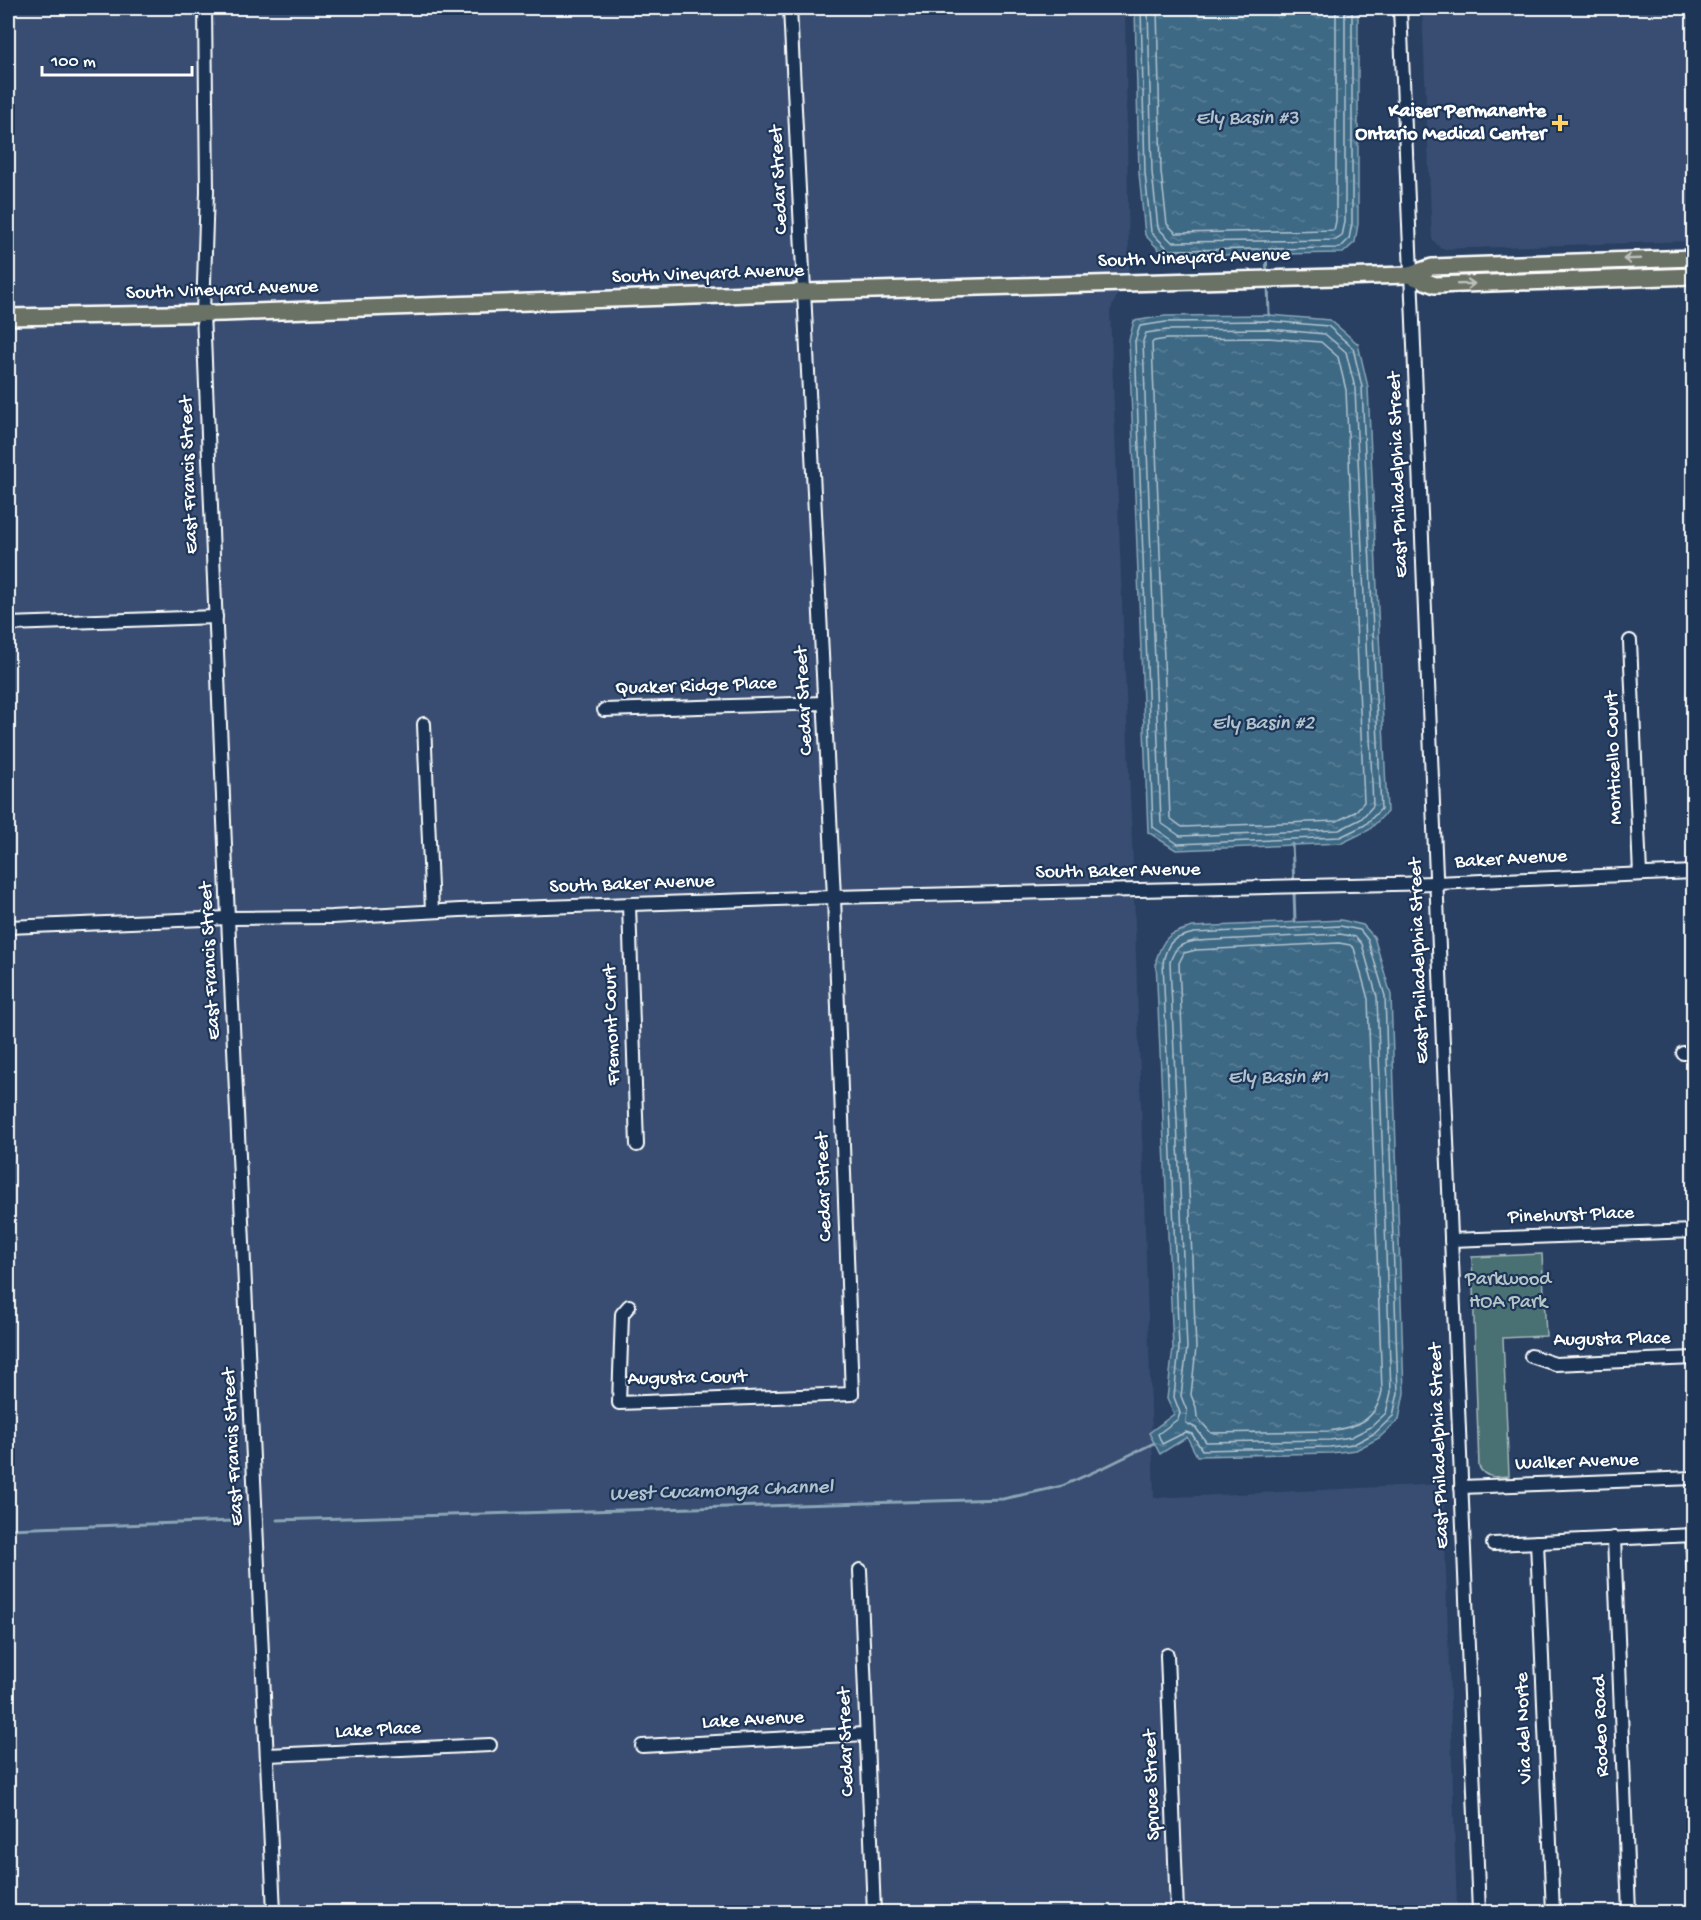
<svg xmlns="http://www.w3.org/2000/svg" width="1701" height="1920" font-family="'Gochi Hand',sans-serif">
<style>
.built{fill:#374d71}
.park{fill:#496f72;stroke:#a4b7b8;stroke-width:1.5}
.water{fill:url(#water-ripples);stroke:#8ba5b6;stroke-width:1.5}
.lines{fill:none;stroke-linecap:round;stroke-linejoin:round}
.shore{stroke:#b2c3ce;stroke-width:1.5}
.stream{stroke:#8ba5b6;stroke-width:3}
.minor-casing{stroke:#fff;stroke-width:16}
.major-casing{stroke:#fff;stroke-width:20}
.minor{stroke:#1d3557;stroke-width:12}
.major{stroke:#6b7165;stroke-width:15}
.oneway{stroke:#bcbfba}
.poi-dot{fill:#ffd166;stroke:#1d3557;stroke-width:2}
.labels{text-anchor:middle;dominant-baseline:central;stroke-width:4.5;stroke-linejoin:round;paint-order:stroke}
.poi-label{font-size:20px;font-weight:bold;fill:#fff;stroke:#1d3557;text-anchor:end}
.street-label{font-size:20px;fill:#fff;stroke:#1d3557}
.park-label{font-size:20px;fill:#b6c5c7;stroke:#1d3557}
.water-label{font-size:21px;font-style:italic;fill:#b2c3ce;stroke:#1d3557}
</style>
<defs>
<pattern id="water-ripples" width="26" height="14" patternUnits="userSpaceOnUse" patternTransform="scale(1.5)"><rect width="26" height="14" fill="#3e6985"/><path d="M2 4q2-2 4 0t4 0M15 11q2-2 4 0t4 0" fill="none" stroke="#5b8097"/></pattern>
</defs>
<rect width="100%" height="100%" fill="#294063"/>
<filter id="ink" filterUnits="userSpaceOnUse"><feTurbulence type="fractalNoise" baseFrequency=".0167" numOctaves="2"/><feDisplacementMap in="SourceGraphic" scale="12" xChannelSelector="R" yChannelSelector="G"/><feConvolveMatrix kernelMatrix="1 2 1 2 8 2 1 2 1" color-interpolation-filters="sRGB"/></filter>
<g filter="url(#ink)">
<g class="built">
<path d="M 8,8 L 1125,8 L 1129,269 L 1110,311 L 1133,865 L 1154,1498 L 1443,1484 L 1457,1912 L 8,1912 Z"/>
<path d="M 1422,8 L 1693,8 L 1693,241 L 1441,249 L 1432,239 Z"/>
</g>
<path class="park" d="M 1542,1254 L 1546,1336 L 1503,1338 L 1509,1476 C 1496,1477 1486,1479 1479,1467 L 1472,1257 Z"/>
<g class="water">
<path d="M 1135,8 L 1358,8 L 1358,224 L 1355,242 L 1343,253 L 1165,256 L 1145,235 L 1139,173 Z"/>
<path d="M 1269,315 L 1330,320 L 1358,344 L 1368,387 L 1387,812 L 1369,830 L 1342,843 L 1176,850 L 1148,832 L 1129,340 L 1134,321 L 1165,316 Z"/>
<path d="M 1341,920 L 1363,925 L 1374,937 L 1391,995 L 1404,1393 L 1399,1419 L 1379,1438 L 1356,1450 L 1331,1453 L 1197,1456 L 1187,1437 L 1160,1454 L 1149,1433 L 1174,1414 L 1167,1399 L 1173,1348 L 1156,960 C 1164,936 1169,933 1193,927 Z"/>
</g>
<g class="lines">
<g class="shore">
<path d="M 1141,8 L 1145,173 L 1151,232 L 1169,250 L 1340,248 L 1349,239 L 1352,223 L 1352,8"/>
<path d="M 1148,8 L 1152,172 L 1158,228 L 1172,242 L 1336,240 L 1342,236 L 1345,222 L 1345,8"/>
<path d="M 1157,8 L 1161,172 L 1167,224 L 1176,233 L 1334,230 L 1336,221 L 1336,8"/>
<path d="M 1269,321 L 1328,326 L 1353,348 L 1362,387 L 1381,809 L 1365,825 L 1340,837 L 1178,844 L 1153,827 L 1135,341 L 1140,326 L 1166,322 Z"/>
<path d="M 1269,329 L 1325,334 L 1346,352 L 1355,388 L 1373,806 L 1361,819 L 1339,830 L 1180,836 L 1161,823 L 1143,341 L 1146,333 L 1167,330 Z"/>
<path d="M 1268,338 L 1321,342 L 1338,357 L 1346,390 L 1364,802 L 1355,812 L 1337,821 L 1182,827 L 1170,818 L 1152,343 L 1154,341 L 1167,339 Z"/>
<path d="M 1340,926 L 1360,930 L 1368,940 L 1385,996 L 1398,1393 L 1393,1416 L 1375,1433 L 1354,1444 L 1330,1447 L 1202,1450 L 1192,1434 L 1186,1432 L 1162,1444 L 1158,1434 L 1178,1419 L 1180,1413 L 1174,1397 L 1179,1348 L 1163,962 C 1168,940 1173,938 1194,933 Z"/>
<path d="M 1340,934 L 1356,937 L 1362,944 L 1377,997 L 1391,1392 L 1386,1413 L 1371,1427 L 1351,1437 L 1330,1440 L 1206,1442 L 1196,1428 L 1186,1423 L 1187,1411 L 1181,1396 L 1187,1348 L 1170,962 C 1175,947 1180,944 1195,941 Z"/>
<path d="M 1339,943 L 1350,945 L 1354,948 L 1368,999 L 1382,1391 C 1376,1421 1357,1427 1329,1431 L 1211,1433 L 1197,1417 L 1196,1407 L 1191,1395 L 1196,1348 L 1179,963 L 1184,953 L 1196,950 Z"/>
</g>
<g class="stream">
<path d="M 1266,254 L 1267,274"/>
<path d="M 1268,284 L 1269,315"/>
<path d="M 1292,844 L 1294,884"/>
<path d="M 1294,891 L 1295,922"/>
<path d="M 277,1520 L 1003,1499 L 1062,1486 L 1107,1466 L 1154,1443"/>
<path d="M 8,1529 L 234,1521"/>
</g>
<defs>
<g id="minor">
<path d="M 205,8 L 207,191 L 203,313 L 228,918 L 274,1912"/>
<path d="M 1400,8 L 1479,1912"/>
<path d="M 8,624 L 216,617"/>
<path d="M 1630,641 L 1640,874"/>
<path d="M 604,710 L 824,703"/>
<path d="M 424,724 L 432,911"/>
<path d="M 629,905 L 637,1145"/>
<path d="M 8,927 L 228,918 L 332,917 L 460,910 L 834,897 L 1436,883 L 1694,872"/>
<path d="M 1683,1053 L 1694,1053"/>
<path d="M 1451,1240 L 1694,1231"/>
<path d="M 629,1306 L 622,1314 L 619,1403 L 852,1394 L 834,897 L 790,8"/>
<path d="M 1531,1356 L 1555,1364 L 1694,1358"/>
<path d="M 1461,1487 L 1694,1478"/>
<path d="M 1692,1535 L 1694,1573"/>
<path d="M 1614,1538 L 1629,1912"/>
<path d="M 1537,1542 L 1553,1912"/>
<path d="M 1493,1544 L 1694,1535"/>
<path d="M 860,1570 L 874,1912"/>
<path d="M 1167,1655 L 1177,1912"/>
<path d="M 642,1746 L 866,1734"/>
<path d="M 268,1755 L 490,1745"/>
</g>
<g id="major">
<path d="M 1409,275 L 1435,285 L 1694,276"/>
<path d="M 8,317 L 224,313 L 805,292 L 1409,275 L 1432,267 L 1694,258"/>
</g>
</defs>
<use href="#minor" class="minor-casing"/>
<use href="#major" class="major-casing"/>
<use href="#minor" class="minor"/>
<use href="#major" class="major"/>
</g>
<defs><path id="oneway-shaft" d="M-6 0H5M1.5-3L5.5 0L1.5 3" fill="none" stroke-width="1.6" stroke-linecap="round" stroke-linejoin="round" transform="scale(1.5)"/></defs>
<g class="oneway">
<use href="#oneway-shaft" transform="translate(1632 259) rotate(178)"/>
<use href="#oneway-shaft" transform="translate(1466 284) rotate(-2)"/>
</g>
</g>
<path class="poi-dot" d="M1557 114h6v6h6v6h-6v6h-6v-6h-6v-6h6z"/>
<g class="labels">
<g class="poi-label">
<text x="1546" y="112">Kaiser Permanente<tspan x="1546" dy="23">Ontario Medical Center</tspan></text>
</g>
<g class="street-label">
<text transform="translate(780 180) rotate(-93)">Cedar Street</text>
<text transform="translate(1194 259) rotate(-2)">South Vineyard Avenue</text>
<text transform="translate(708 275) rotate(-2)">South Vineyard Avenue</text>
<text transform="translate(222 291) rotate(-2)">South Vineyard Avenue</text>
<text transform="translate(190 475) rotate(-92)">East Francis Street</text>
<text transform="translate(1399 475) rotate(-92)">East Philadelphia Street</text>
<text transform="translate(696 687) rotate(-2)">Quaker Ridge Place</text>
<text transform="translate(805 701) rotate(-93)">Cedar Street</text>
<text transform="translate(1615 758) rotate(-92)">Monticello Court</text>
<text transform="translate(1511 860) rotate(-3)">Baker Avenue</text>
<text transform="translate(1118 872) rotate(-1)">South Baker Avenue</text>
<text transform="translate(632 885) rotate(-2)">South Baker Avenue</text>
<text transform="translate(211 961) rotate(-93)">East Francis Street</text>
<text transform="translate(1420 961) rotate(-92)">East Philadelphia Street</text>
<text transform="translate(613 1025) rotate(-92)">Fremont Court</text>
<text transform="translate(825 1187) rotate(-92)">Cedar Street</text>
<text transform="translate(1571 1216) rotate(-2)">Pinehurst Place</text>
<text transform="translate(1612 1340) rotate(-1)">Augusta Place</text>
<text transform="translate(687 1379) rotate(-1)">Augusta Court</text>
<text transform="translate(1440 1446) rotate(-92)">East Philadelphia Street</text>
<text transform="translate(234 1447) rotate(-93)">East Francis Street</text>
<text transform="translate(1577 1463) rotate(-2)">Walker Avenue</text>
<text transform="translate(753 1721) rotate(-3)">Lake Avenue</text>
<text transform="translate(1602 1726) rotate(-92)">Rodeo Road</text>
<text transform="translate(1525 1728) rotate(-92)">Via del Norte</text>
<text transform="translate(378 1731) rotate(-3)">Lake Place</text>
<text transform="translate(847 1742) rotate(-92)">Cedar Street</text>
<text transform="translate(1153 1785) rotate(-92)">Spruce Street</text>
</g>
<g class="park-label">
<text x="1508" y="1280">Parkwood<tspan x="1508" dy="23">HOA Park</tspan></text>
</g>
<g class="water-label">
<text x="1247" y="119">Ely Basin #3</text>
<text x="1263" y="724">Ely Basin #2</text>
<text x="1278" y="1078">Ely Basin #1</text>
<text transform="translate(721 1492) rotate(-2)">West Cucamonga Channel</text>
</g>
</g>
<rect width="1701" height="1920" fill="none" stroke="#1d3557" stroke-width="30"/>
<rect x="15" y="15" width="1671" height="1890" fill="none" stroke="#fff" stroke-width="2" filter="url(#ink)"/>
<path d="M42 66v9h150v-9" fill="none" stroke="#ffffff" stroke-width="3"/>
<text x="51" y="66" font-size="18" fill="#ffffff" stroke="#1d3557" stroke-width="4.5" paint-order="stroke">100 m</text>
</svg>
